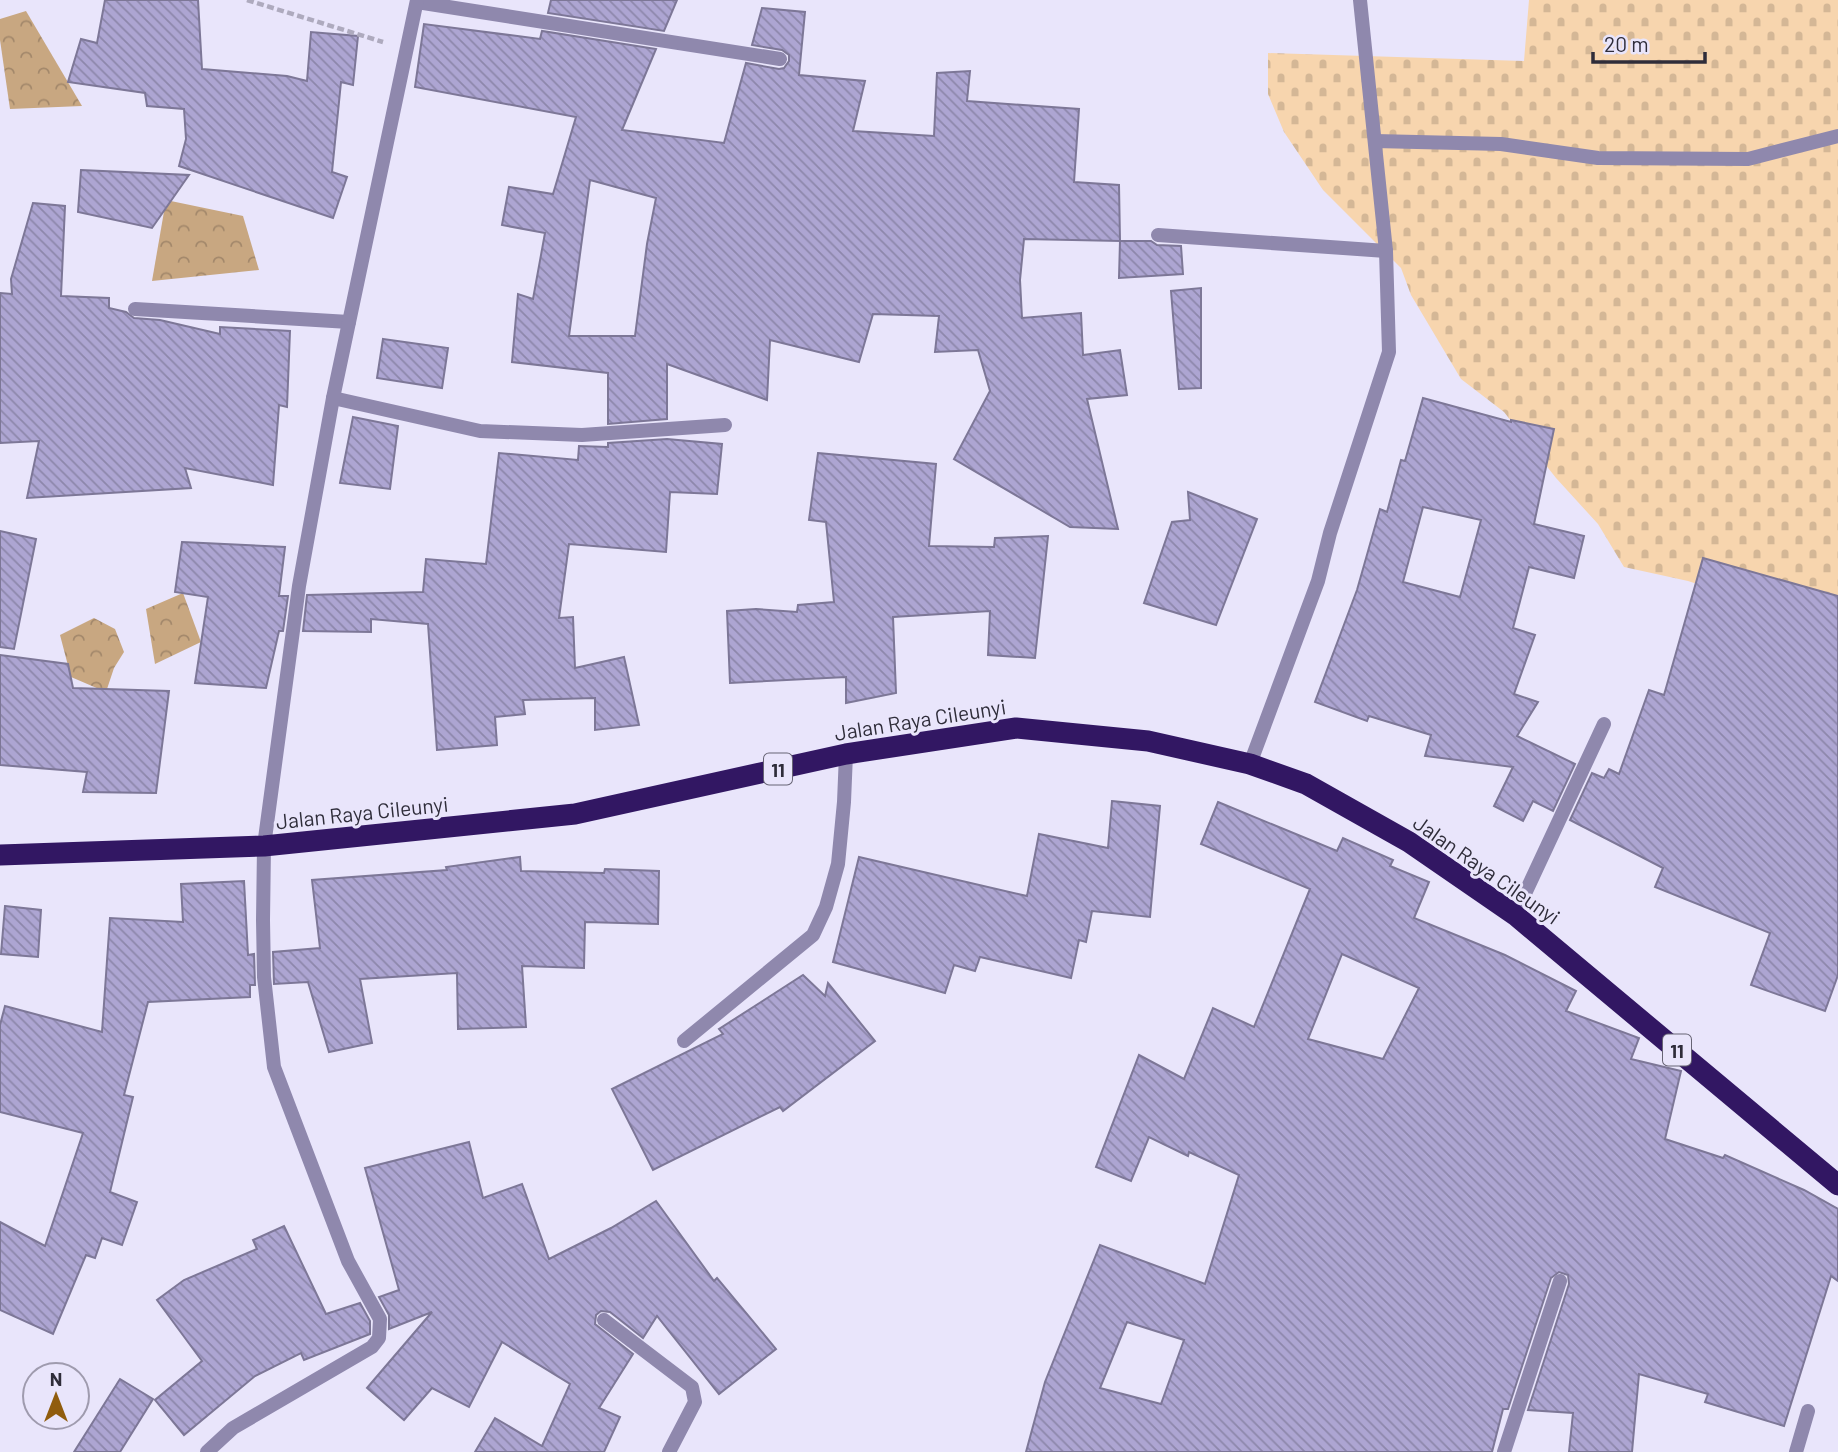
<svg xmlns="http://www.w3.org/2000/svg" width="1838" height="1452" font-family="Barlow,sans-serif">
<style>
.forest{fill:url(#forest-crowns)}
.cemetery{fill:url(#cemetery-stones)}
.building{fill:url(#building-back-hatch);stroke:#7d7797;stroke-width:2;fill-rule:evenodd}
.lines{fill:none;stroke-linecap:round;stroke-linejoin:round}
.path{stroke:#aeaabe;stroke-width:4.5;stroke-dasharray:7 3.5;stroke-linecap:butt}
.lane{stroke:#8f88ad;stroke-width:14}
.street{stroke:#8f88ad;stroke-width:14}
.highway{stroke:#321763;stroke-width:21}
.labels{text-anchor:middle;dominant-baseline:central;stroke-width:6;stroke-linejoin:round;paint-order:stroke}
.shield{fill:#e9e5fb;stroke:#676474;stroke-width:2}
.shield-label{font-size:19px;font-weight:bold;fill:#2f2d3a}
.street-label{font-size:21px;fill:#2f2d3a;stroke:#e9e5fb}
</style>
<defs>
<pattern id="forest-crowns" width="20" height="18" patternUnits="userSpaceOnUse" patternTransform="scale(1.75)"><rect width="20" height="18" fill="#c8a781"/><path d="M2 6a3 3 0 1 1 6 0M12 15a3 3 0 1 1 6 0" fill="none" stroke="#a3886b"/></pattern>
<pattern id="cemetery-stones" width="16" height="16" patternUnits="userSpaceOnUse" patternTransform="scale(1.75)"><rect width="16" height="16" fill="#f7d5ae"/><path d="M2 7V4a2 2 0 0 1 4 0v3zM10 15v-3a2 2 0 0 1 4 0v3z" fill="#d4b796"/></pattern>
<pattern id="building-back-hatch" width="6" height="6" patternUnits="userSpaceOnUse" patternTransform="scale(1.75)"><rect width="6" height="6" fill="#ada5d2"/><path d="M-1 5l2 2M0 0l6 6M5-1l2 2" fill="none" stroke="#8d87ab"/></pattern>
</defs>
<rect width="100%" height="100%" fill="#e9e5fb"/>
<g class="forest">
<path d="M 26,11 L 82,106 L 10,109 L 0,40 L 0,19 Z"/>
<path d="M 166,200 L 243,216 L 259,270 L 152,281 Z"/>
<path d="M 183,593 L 201,642 L 155,664 L 146,609 Z"/>
<path d="M 94,618 L 115,629 L 124,652 L 114,668 L 106,692 L 71,677 L 60,635 Z"/>
</g>
<path class="cemetery" d="M 1529,0 L 1838,0 L 1838,630 L 1688,581 L 1624,567 L 1598,524 L 1556,478 L 1504,412 L 1461,379 L 1411,295 L 1401,268 L 1323,190 L 1284,132 L 1268,94 L 1268,53 L 1524,61 Z"/>
<g class="building">
<path d="M 105,0 L 198,0 L 202,69 L 287,76 L 307,81 L 311,32 L 358,36 L 353,85 L 341,82 L 332,172 L 347,177 L 333,218 L 179,166 L 186,139 L 184,109 L 147,106 L 145,93 L 68,82 L 81,39 L 97,43 Z"/>
<path d="M 551,0 L 677,0 L 664,31 L 548,13 Z"/>
<path d="M 762,8 L 805,12 L 799,75 L 865,81 L 853,131 L 934,136 L 937,73 L 970,71 L 967,101 L 1079,109 L 1074,182 L 1119,185 L 1120,241 L 1024,239 L 1020,280 L 1022,318 L 1081,313 L 1083,355 L 1120,350 L 1127,395 L 1087,399 L 1118,529 L 1070,527 L 954,459 L 990,391 L 978,350 L 935,352 L 939,316 L 873,314 L 859,362 L 770,340 L 767,400 L 667,364 L 667,419 L 608,424 L 608,373 L 512,362 L 518,294 L 533,299 L 545,233 L 502,225 L 509,187 L 553,194 L 576,117 L 415,87 L 424,24 L 540,39 L 542,31 L 656,49 L 622,130 L 724,143 L 746,63 L 779,69 L 784,68 L 789,61 L 789,55 L 782,50 L 752,45 ZM 590,180 L 656,198 L 647,244 L 635,336 L 569,336 Z"/>
<path d="M 81,170 L 189,175 L 152,228 L 78,212 Z"/>
<path d="M 33,203 L 65,206 L 61,296 L 109,298 L 109,308 L 126,312 L 134,318 L 160,320 L 220,334 L 220,327 L 290,331 L 287,407 L 279,405 L 273,485 L 185,468 L 191,488 L 27,498 L 39,441 L 0,443 L 0,293 L 12,294 L 11,279 Z"/>
<path d="M 1120,241 L 1151,241 L 1157,245 L 1181,246 L 1183,274 L 1119,278 Z"/>
<path d="M 1201,288 L 1201,388 L 1179,389 L 1171,291 Z"/>
<path d="M 383,339 L 448,348 L 442,388 L 377,378 Z"/>
<path d="M 1423,398 L 1511,422 L 1511,420 L 1554,429 L 1534,524 L 1584,536 L 1574,578 L 1529,567 L 1513,628 L 1535,635 L 1514,694 L 1538,702 L 1517,736 L 1575,764 L 1553,811 L 1533,801 L 1523,821 L 1494,806 L 1513,767 L 1425,756 L 1431,735 L 1369,716 L 1367,721 L 1315,702 L 1357,590 L 1380,509 L 1387,512 L 1401,460 L 1405,461 ZM 1423,507 L 1481,520 L 1460,597 L 1403,582 Z"/>
<path d="M 353,417 L 398,426 L 390,489 L 340,483 Z"/>
<path d="M 667,439 L 722,444 L 717,494 L 670,492 L 666,552 L 569,544 L 559,618 L 573,617 L 575,668 L 624,657 L 639,725 L 595,730 L 595,698 L 523,700 L 525,714 L 495,717 L 497,745 L 437,750 L 428,624 L 371,619 L 371,632 L 303,631 L 307,595 L 423,592 L 426,559 L 486,564 L 499,453 L 578,460 L 579,446 L 608,447 L 608,443 Z"/>
<path d="M 818,453 L 936,464 L 929,546 L 994,547 L 995,538 L 1048,536 L 1035,658 L 988,655 L 990,611 L 893,617 L 896,693 L 846,703 L 846,677 L 730,683 L 727,611 L 756,609 L 797,612 L 798,605 L 834,602 L 826,522 L 809,520 Z"/>
<path d="M 1188,492 L 1257,519 L 1216,625 L 1144,603 L 1172,522 L 1190,520 Z"/>
<path d="M 0,531 L 36,539 L 14,649 L 0,647 Z"/>
<path d="M 182,542 L 285,547 L 279,596 L 288,596 L 283,631 L 279,631 L 266,688 L 195,683 L 208,597 L 175,592 Z"/>
<path d="M 1703,558 L 1838,596 L 1838,975 L 1825,1011 L 1751,985 L 1770,933 L 1655,887 L 1663,868 L 1570,820 L 1592,773 L 1604,778 L 1609,769 L 1619,774 L 1649,690 L 1664,695 Z"/>
<path d="M 0,655 L 68,664 L 73,688 L 169,691 L 156,793 L 83,792 L 87,772 L 0,765 Z"/>
<path d="M 1112,801 L 1160,806 L 1150,917 L 1092,911 L 1086,942 L 1079,940 L 1071,978 L 980,957 L 975,971 L 954,965 L 945,993 L 833,962 L 859,857 L 1027,896 L 1039,834 L 1108,848 Z"/>
<path d="M 1218,802 L 1337,851 L 1343,838 L 1393,860 L 1390,866 L 1429,882 L 1414,918 L 1505,955 L 1576,991 L 1566,1011 L 1639,1038 L 1631,1059 L 1681,1071 L 1665,1139 L 1723,1158 L 1725,1155 L 1804,1190 L 1838,1209 L 1838,1281 L 1831,1276 L 1784,1426 L 1705,1402 L 1708,1394 L 1639,1374 L 1632,1452 L 1569,1452 L 1573,1413 L 1528,1410 L 1569,1284 L 1568,1275 L 1559,1272 L 1551,1278 L 1508,1409 L 1503,1409 L 1492,1452 L 1026,1452 L 1045,1382 L 1100,1245 L 1205,1284 L 1239,1175 L 1189,1152 L 1188,1156 L 1149,1137 L 1131,1181 L 1096,1167 L 1139,1055 L 1184,1079 L 1213,1008 L 1254,1027 L 1310,889 L 1201,844 ZM 1342,954 L 1419,988 L 1383,1059 L 1308,1039 ZM 1127,1322 L 1184,1340 L 1161,1404 L 1100,1388 Z"/>
<path d="M 520,857 L 521,871 L 604,873 L 605,869 L 659,871 L 658,924 L 585,922 L 584,968 L 522,966 L 526,1027 L 458,1029 L 457,973 L 360,979 L 372,1043 L 329,1052 L 308,982 L 274,984 L 273,952 L 320,948 L 312,880 L 447,870 L 446,867 Z"/>
<path d="M 244,881 L 248,955 L 254,954 L 255,985 L 250,985 L 250,997 L 148,1002 L 124,1095 L 133,1097 L 110,1192 L 137,1202 L 122,1245 L 102,1238 L 95,1258 L 86,1255 L 53,1334 L 0,1310 L 0,1222 L 45,1246 L 83,1133 L 0,1112 L 0,1025 L 5,1006 L 102,1032 L 110,918 L 183,922 L 181,884 Z"/>
<path d="M 5,906 L 41,910 L 38,957 L 1,954 Z"/>
<path d="M 803,975 L 825,996 L 828,983 L 875,1041 L 783,1111 L 780,1107 L 653,1170 L 612,1089 L 723,1034 L 719,1029 Z"/>
<path d="M 469,1142 L 483,1198 L 522,1184 L 549,1259 L 611,1228 L 656,1201 L 714,1281 L 717,1278 L 776,1349 L 719,1394 L 657,1316 L 643,1338 L 610,1312 L 601,1311 L 596,1315 L 595,1324 L 633,1354 L 599,1408 L 620,1417 L 604,1452 L 475,1452 L 495,1418 L 542,1446 L 570,1384 L 502,1342 L 469,1407 L 432,1388 L 404,1420 L 367,1388 L 432,1312 L 389,1329 L 389,1315 L 379,1297 L 399,1290 L 365,1168 Z"/>
<path d="M 284,1226 L 326,1314 L 360,1303 L 370,1321 L 370,1334 L 304,1360 L 301,1353 L 255,1376 L 184,1435 L 155,1400 L 202,1361 L 157,1300 L 184,1280 L 257,1249 L 253,1240 Z"/>
<path d="M 120,1379 L 153,1399 L 120,1452 L 74,1452 Z"/>
</g>
<g class="lines">
<path class="path" d="M 247,0 L 383,42"/>
<g class="lane">
<path d="M 1375,141 L 1501,144 L 1598,158 L 1748,159 L 1838,136"/>
<path d="M 1515,915 L 1604,724"/>
<path d="M 684,1041 L 813,935 L 826,907 L 838,864 L 844,802 L 846,754"/>
<path d="M 1796,1452 L 1808,1411"/>
</g>
<g class="street">
<path d="M 417,2 L 780,59"/>
<path d="M 1158,235 L 1386,251"/>
<path d="M 135,309 L 349,322"/>
<path d="M 333,398 L 480,431 L 582,435 L 725,425"/>
<path d="M 1250,764 L 1318,581 L 1330,533 L 1389,352 L 1386,251 L 1360,0"/>
<path d="M 604,1320 L 692,1387 L 695,1402 L 669,1452"/>
<path d="M 207,1452 L 233,1428 L 372,1347 L 379,1338 L 380,1319 L 348,1261 L 274,1067 L 264,977 L 263,920 L 264,846 L 299,586 L 333,398 L 417,0"/>
<path d="M 1504,1452 L 1560,1281"/>
</g>
<path class="highway" d="M 0,855 L 264,846 L 575,814 L 846,754 L 1016,728 L 1148,741 L 1250,764 L 1306,784 L 1409,842 L 1515,915 L 1838,1185"/>
</g>
<g class="labels">
<g class="shield">
<rect x="764" y="753.5" width="28" height="31" rx="5"/>
<rect x="1663" y="1034.5" width="28" height="31" rx="5"/>
</g>
<g class="shield-label">
<text x="778" y="769">11</text>
<text x="1677" y="1050">11</text>
</g>
<g class="street-label">
<text transform="translate(920 719) rotate(-9)">Jalan Raya Cileunyi</text>
<text transform="translate(362 812) rotate(-6)">Jalan Raya Cileunyi</text>
<text transform="translate(1487 869) rotate(35)">Jalan Raya Cileunyi</text>
</g>
</g>
<g transform="translate(56 1396)"><circle r="33" fill="#e9e5fb" stroke="#9f9bae" stroke-width="2"/>
<path d="M0-5L12 26L0 18L-12 26Z" fill="#905c0d"/>
<text y="-10" font-size="19" font-weight="bold" text-anchor="middle" fill="#2f2d3a">N</text>
</g>
<path d="M1593 52v10h112v-10" fill="none" stroke="#2f2d3a" stroke-width="3.5"/>
<text x="1604" y="52" font-size="21" fill="#2f2d3a" stroke="#e9e5fb" stroke-width="5" paint-order="stroke">20 m</text>
</svg>
